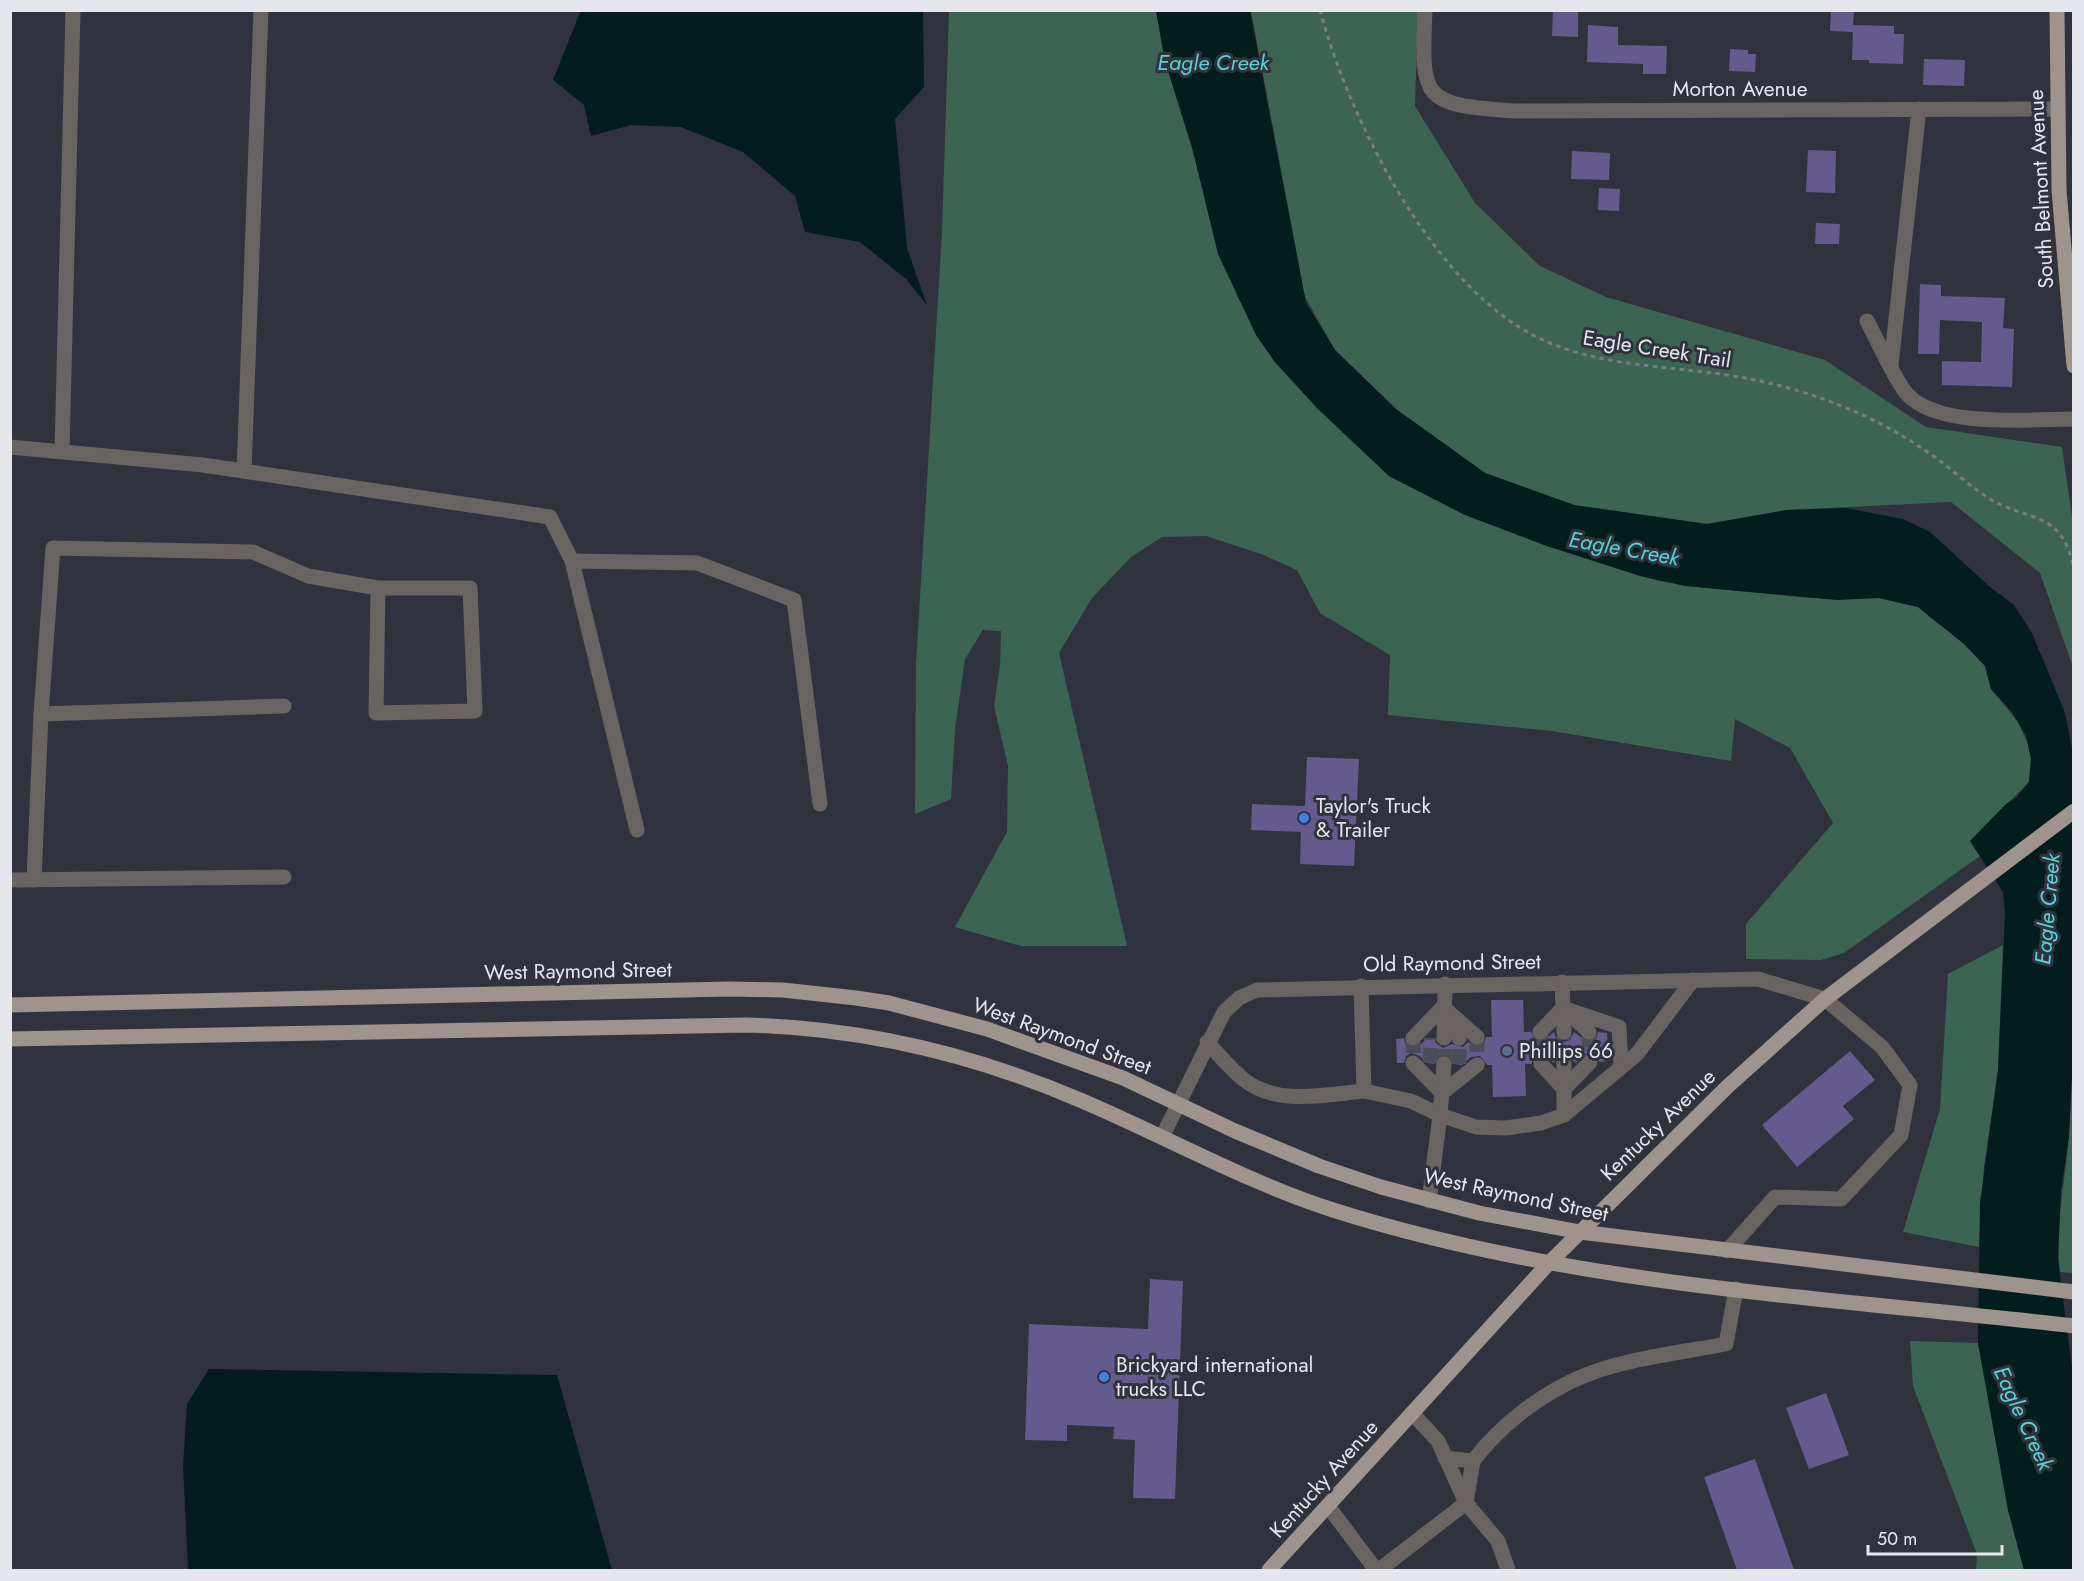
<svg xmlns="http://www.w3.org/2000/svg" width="2084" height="1581" font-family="Jost,sans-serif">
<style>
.green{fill:#3b6552}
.water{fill:#031d1d}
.building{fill:#655a8d}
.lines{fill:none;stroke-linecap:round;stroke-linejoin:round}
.minor-tunnel{stroke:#4b4d57;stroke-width:15;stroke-dasharray:15 8;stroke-linecap:butt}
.path{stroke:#797b84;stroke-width:3;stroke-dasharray:4.5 4.5;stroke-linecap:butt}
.minor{stroke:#696461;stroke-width:15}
.major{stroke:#9f948d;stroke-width:15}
.shop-dot{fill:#3f7fe0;stroke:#30323d;stroke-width:2}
.service-dot{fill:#5c6f8a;stroke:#30323d;stroke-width:2}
.labels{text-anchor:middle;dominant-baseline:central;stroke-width:6;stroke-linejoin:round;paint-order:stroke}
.street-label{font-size:21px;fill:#e5e7ed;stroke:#30323d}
.poi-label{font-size:21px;fill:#e5e7ed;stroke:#30323d;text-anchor:start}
.water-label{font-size:22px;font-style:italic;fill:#56d4d5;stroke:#30323d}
</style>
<rect width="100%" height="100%" fill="#30323d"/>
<g class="green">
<path d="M 949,11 L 1156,11 L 1165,61 L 1237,296 L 1274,361 L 1317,408 L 1389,476 L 1465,515 L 1547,546 L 1655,580 L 1686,586 L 1810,598 L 1879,598 L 1918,607 L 1937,623 L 1969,642 L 1985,666 L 1991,689 L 2018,722 L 2028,744 L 2031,759 L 2029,782 L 1970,841 L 1980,856 L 1844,953 L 1821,960 L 1746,959 L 1746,924 L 1833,823 L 1790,748 L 1735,719 L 1731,761 L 1552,731 L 1388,715 L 1390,655 L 1320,613 L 1297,570 L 1261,554 L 1206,536 L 1162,537 L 1131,557 L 1092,598 L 1059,653 L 1127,946 L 1021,946 L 955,927 L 1007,832 L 1008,766 L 994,706 L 1000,666 L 1001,631 L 983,630 L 965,659 L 955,729 L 951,799 L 915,814 L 916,664 L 942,232 Z"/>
<path d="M 1251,11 L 1418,11 L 1415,106 L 1475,203 L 1540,266 L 1606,297 L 1825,360 L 1926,427 L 2062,447 L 2074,531 L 2073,667 L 2040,573 L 1951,502 L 1787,510 L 1707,524 L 1574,505 L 1485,473 L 1396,409 L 1335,350 L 1305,297 Z"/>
<path d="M 2003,945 L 1998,1070 L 1984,1166 L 1979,1247 L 1903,1232 L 1940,1109 L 1948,974 Z"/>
<path d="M 2073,1001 L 2073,1273 L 2060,1272 C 2054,1225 2066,1180 2069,1134 C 2072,1090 2072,1045 2073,1001 Z"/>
<path d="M 1910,1341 L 1978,1343 L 2008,1510 L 2024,1570 L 1976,1570 L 1977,1554 L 1913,1386 Z"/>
</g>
<g class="water">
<path d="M 581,10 L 923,11 L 924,87 L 895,119 L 907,248 L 927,305 L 906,279 L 860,242 L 805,232 L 795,196 L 743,152 L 681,127 L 631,125 L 591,136 L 584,105 L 553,80 Z"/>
<path d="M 1156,11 L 1250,11 L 1306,303 L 1335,350 L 1396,409 L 1485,473 L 1574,505 L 1707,524 L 1787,510 L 1846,508 L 1903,519 L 1930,532 L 1990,587 L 2014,605 L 2032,633 L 2065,713 L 2074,759 L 2074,1036 L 2069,1136 L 2061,1191 L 2058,1259 L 2074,1384 L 2073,1570 L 2024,1570 L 2008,1510 L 1978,1343 L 1980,1203 L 1998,1070 L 2005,914 L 2003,892 L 1970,841 L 2006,804 L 2017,797 L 2029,782 L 2031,759 L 2026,736 L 2012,712 L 1991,689 L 1985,666 L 1964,644 L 1918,607 L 1879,598 L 1837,600 L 1686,586 L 1640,576 L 1547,546 L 1465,515 L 1389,476 L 1317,408 L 1274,361 L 1256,335 L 1218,254 L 1191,143 L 1165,61 Z"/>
<path d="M 209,1369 L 557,1375 L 612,1570 L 188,1570 L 183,1466 L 187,1404 Z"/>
</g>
<g class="building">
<path d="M 1553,10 L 1578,10 L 1578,37 L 1552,36 Z"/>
<path d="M 1831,10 L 1854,10 L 1853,25 L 1894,26 L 1894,34 L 1904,34 L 1903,64 L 1869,63 L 1869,60 L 1852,60 L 1853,32 L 1830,31 Z"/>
<path d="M 1588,25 L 1618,27 L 1618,45 L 1667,46 L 1666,74 L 1643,74 L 1643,64 L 1587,62 Z"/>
<path d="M 1730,49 L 1748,50 L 1748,54 L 1756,54 L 1755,72 L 1729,71 Z"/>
<path d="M 1924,59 L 1965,60 L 1964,86 L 1923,85 Z"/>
<path d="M 1808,150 L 1836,151 L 1835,193 L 1806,192 Z"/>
<path d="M 1572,151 L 1610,153 L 1609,180 L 1571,179 Z"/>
<path d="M 1599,188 L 1620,189 L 1619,211 L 1598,210 Z"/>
<path d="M 1816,223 L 1840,224 L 1839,244 L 1815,244 Z"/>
<path d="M 1920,284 L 1941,285 L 1941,296 L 2005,298 L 2003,328 L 2014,329 L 2012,387 L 1942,385 L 1942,361 L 1981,362 L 1982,322 L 1940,320 L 1939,354 L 1918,354 Z"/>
<path d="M 1307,757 L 1359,759 L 1354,866 L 1300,864 L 1301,832 L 1251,830 L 1252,804 L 1305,806 Z"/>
<path d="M 1491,1000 L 1523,1000 L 1524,1032 L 1531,1032 L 1537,1041 L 1543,1041 L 1554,1032 L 1556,1038 L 1564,1042 L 1570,1040 L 1574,1032 L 1587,1042 L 1596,1039 L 1598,1032 L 1607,1033 L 1609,1061 L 1599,1062 L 1597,1055 L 1592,1052 L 1583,1055 L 1576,1063 L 1565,1053 L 1559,1055 L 1554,1063 L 1544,1055 L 1538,1055 L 1531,1064 L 1525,1064 L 1526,1096 L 1493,1097 L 1492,1065 L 1487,1065 L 1480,1056 L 1471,1057 L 1462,1065 L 1454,1064 L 1450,1056 L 1444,1054 L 1436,1058 L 1434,1064 L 1427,1063 L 1420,1056 L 1411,1053 L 1406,1056 L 1404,1063 L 1397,1063 L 1396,1039 L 1404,1038 L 1406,1045 L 1411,1048 L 1420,1045 L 1427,1038 L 1434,1038 L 1436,1043 L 1443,1048 L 1452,1044 L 1463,1047 L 1468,1042 L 1476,1047 L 1484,1044 L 1486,1037 L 1492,1037 Z"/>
<path d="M 1850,1051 L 1875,1080 L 1843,1106 L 1854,1119 L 1797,1167 L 1762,1125 Z"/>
<path d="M 1150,1279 L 1183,1281 L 1175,1499 L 1133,1498 L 1135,1440 L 1113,1439 L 1114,1427 L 1067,1425 L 1067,1441 L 1025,1440 L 1029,1324 L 1148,1329 Z"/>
<path d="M 1826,1393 L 1849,1455 L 1809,1469 L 1786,1408 Z"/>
<path d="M 1755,1459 L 1794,1570 L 1737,1570 L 1704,1477 Z"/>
</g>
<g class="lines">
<g class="minor-tunnel">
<path d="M 1540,1032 L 1541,1064"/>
<path d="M 1589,1032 L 1590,1062"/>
<path d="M 1477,1037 L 1477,1065"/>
<path d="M 1413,1038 L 1413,1063"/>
<path d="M 1430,1063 L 1431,1038"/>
<path d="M 1564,1063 L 1564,1032"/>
<path d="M 1444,1064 L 1444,1038"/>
<path d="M 1459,1064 L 1459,1038"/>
</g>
<path class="path" d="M 1320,10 C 1349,117 1424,267 1519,327 C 1591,372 1676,363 1755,380 C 1814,392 1873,415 1923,449 C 1945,463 1963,481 1984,495 C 2025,524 2063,506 2074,571"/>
<g class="minor">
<path d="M 1425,10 C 1421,101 1422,104 1513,111 L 2057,109"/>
<path d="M 1867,321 C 1877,339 1895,381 1907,394 C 1939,429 2030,419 2074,419"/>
<path d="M 1891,365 L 1919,109"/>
<path d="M 10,447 L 203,465 L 550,517 L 572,561 L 637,830"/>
<path d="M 62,451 L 73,10"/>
<path d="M 244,471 L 261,10"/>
<path d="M 572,561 L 697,563 L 794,600 L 820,804"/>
<path d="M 41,714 L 53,548 L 253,552 L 308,576 L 378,588 L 470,588 L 475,711 L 376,713 L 378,588"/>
<path d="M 10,880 L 284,877"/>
<path d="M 34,880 L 41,714 L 284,706"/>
<path d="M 1562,982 L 1564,1032"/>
<path d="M 1361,986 L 1364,1091 L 1411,1101 L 1440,1115 L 1429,1201"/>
<path d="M 1443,1007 L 1477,1037"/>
<path d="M 1563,1008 L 1619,1027 L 1621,1066"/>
<path d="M 1567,1011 L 1589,1032"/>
<path d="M 1447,1015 L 1459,1038"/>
<path d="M 1540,1032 L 1563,1008"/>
<path d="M 1413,1038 L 1443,1007"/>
<path d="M 1444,1038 L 1445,984"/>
<path d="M 1207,1042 C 1218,1054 1230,1068 1243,1079 C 1276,1106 1324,1095 1364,1091"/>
<path d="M 1413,1063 L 1442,1093"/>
<path d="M 1564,1063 L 1564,1115"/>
<path d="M 1444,1064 L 1440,1115 L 1476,1127 L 1506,1128 L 1541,1123 L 1564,1115 L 1637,1054 L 1693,980"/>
<path d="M 1541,1064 L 1564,1089 L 1590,1062"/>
<path d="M 1442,1093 L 1477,1065"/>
<path d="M 1162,1137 L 1224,1012 L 1239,998 L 1257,990 L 1758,979 L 1825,999 L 1882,1047 L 1910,1085 L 1901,1135 L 1841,1199 L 1775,1197 L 1727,1251"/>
<path d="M 1445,1458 L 1473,1461 C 1500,1425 1543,1392 1586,1375 C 1624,1359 1684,1352 1726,1344 L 1736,1289"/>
<path d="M 1473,1461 L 1466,1503 L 1498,1541 L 1508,1570"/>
<path d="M 1328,1506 L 1376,1570"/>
<path d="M 1379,1570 L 1466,1503 L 1438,1441 L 1412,1413"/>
</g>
<g class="major">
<path d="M 2057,10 L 2059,190 L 2074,366"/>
<path d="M 10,1005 L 729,989 L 783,990 L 856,998 L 889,1003 L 987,1029 L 1123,1078 L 1235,1131 L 1319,1166 L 1381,1187 L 1479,1213 L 1580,1232 L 2074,1292"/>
<path d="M 10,1039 L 746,1025 C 861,1028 975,1055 1080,1100 C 1165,1136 1246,1182 1333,1210 C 1572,1286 1826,1297 2074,1326"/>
<path d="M 1269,1570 L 1548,1264 L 1727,1087 L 1825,999 L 2074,811"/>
</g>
</g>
<g class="shop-dot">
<circle cx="1304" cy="818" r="6"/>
<circle cx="1104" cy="1377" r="6"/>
</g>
<circle class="service-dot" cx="1507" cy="1051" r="6"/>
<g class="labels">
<g class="street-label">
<text x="1740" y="89">Morton Avenue</text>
<text transform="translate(2041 189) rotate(-93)">South Belmont Avenue</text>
<text transform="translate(1657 349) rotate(9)">Eagle Creek Trail</text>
<text transform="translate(1452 963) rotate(-1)">Old Raymond Street</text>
<text transform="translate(578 971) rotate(-1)">West Raymond Street</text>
<text transform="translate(1062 1036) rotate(20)">West Raymond Street</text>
<text transform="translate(1658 1125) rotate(-44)">Kentucky Avenue</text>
<text transform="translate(1516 1195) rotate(12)">West Raymond Street</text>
<text transform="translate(1324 1479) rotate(-48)">Kentucky Avenue</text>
</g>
<g class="poi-label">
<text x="1316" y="806">Taylor's Truck<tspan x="1316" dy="24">&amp; Trailer</tspan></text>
<text x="1519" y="1051">Phillips 66</text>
<text x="1116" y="1365">Brickyard international<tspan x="1116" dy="24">trucks LLC</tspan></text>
</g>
<g class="water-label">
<text x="1213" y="62">Eagle Creek</text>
<text transform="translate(1624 548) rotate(10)">Eagle Creek</text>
<text transform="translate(2047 909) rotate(-85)">Eagle Creek</text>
<text transform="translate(2024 1418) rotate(65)">Eagle Creek</text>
</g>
</g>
<rect width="2084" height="1581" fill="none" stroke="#e5e7ed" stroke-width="24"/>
<path d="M1868 1545v9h134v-9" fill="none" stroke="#e5e7ed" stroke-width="3"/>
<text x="1877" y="1545" font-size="18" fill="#e5e7ed" stroke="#30323d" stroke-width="4.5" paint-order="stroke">50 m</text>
</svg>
